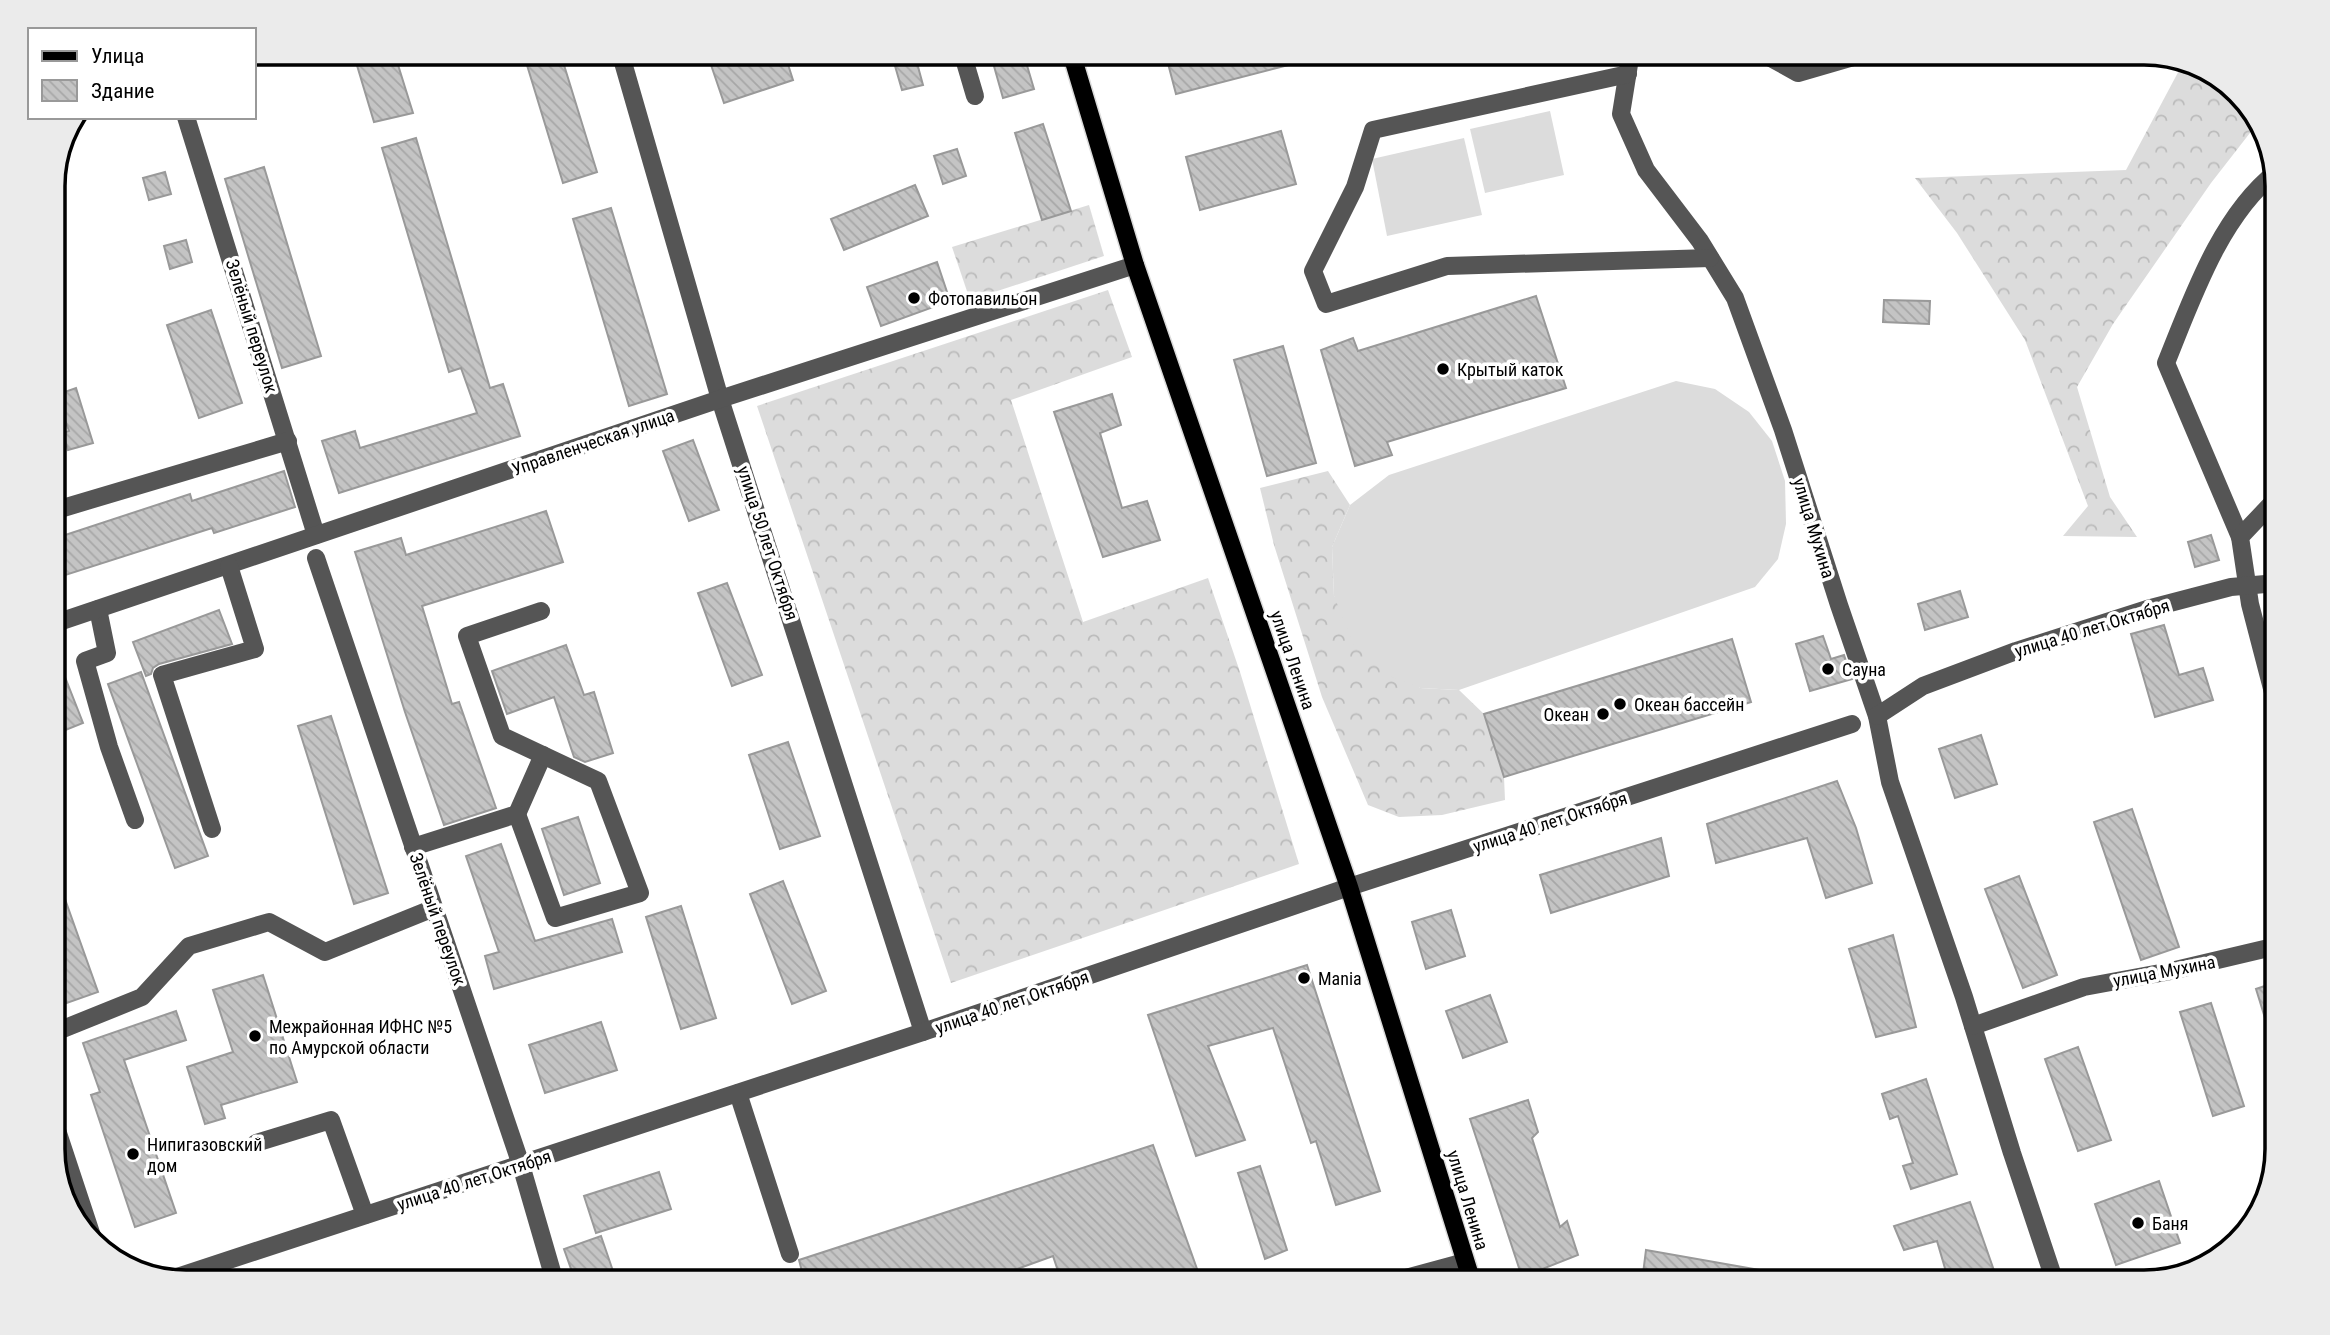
<svg xmlns="http://www.w3.org/2000/svg" width="2330" height="1335" font-family="'Roboto Condensed',sans-serif">
<style>
.forest{fill:url(#forest-crowns)}
.garden{fill:#dcdcdc}
.building{fill:url(#building-back-hatch);stroke:#999;stroke-width:2}
.lines{fill:none;stroke-linecap:round;stroke-linejoin:round}
.major-casing{stroke:#dbdbdb;stroke-width:21}
.minor{stroke:#555;stroke-width:18}
.major{stroke:#000;stroke-width:18}
.poi-dot{fill:#000;stroke:#fff;stroke-width:2.5}
.labels{text-anchor:middle;dominant-baseline:central;stroke-width:7;stroke-linejoin:round;paint-order:stroke}
.poi-label{font-size:18px;fill:#000;stroke:#fff;text-anchor:start}
.street-label{font-size:18px;fill:#000;stroke:#fff}
.rim{fill:none;stroke:#000;stroke-width:3.5}
</style>
<defs>
<pattern id="forest-crowns" width="20" height="18" patternUnits="userSpaceOnUse" patternTransform="scale(1.75)"><rect width="20" height="18" fill="#dcdcdc"/><path d="M2 6a3 3 0 1 1 6 0M12 15a3 3 0 1 1 6 0" fill="none" stroke="#bbb"/></pattern>
<pattern id="building-back-hatch" width="6" height="6" patternUnits="userSpaceOnUse" patternTransform="scale(1.75)"><rect width="6" height="6" fill="#c4c4c4"/><path d="M-1 5l2 2M0 0l6 6M5-1l2 2" fill="none" stroke="#a7a7a7"/></pattern>
</defs>
<rect width="100%" height="100%" fill="#fff"/>
<g class="forest">
<path d="M 2183,63 L 2211,70 L 2260,120 L 2211,183 L 2113,324 L 2077,387 L 2110,497 L 2137,537 L 2063,536 L 2088,506 L 2025,340 L 1957,233 L 1915,178 L 2126,170 Z"/>
<path d="M 1089,205 L 1104,256 L 970,300 L 952,247 Z"/>
<path d="M 1108,290 L 1132,357 L 1011,400 L 1083,622 L 1208,578 L 1240,672 L 1299,864 L 951,983 L 757,406 Z"/>
<path d="M 1328,471 L 1350,505 L 1332,547 L 1334,596 L 1420,688 L 1459,690 L 1484,714 L 1504,777 L 1505,800 L 1442,815 L 1399,817 L 1368,805 L 1322,697 L 1274,545 L 1260,488 Z"/>
</g>
<g class="garden">
<path d="M 1550,111 L 1564,175 L 1485,193 L 1470,129 Z"/>
<path d="M 1464,138 L 1482,215 L 1387,236 L 1372,159 Z"/>
<path d="M 1676,381 L 1715,389 L 1749,412 L 1772,441 L 1785,481 L 1786,524 L 1778,559 L 1755,587 L 1459,690 L 1420,688 L 1387,675 L 1354,645 L 1334,596 L 1332,547 L 1350,505 L 1389,475 Z"/>
</g>
<g class="building">
<path d="M 353,52 L 394,52 L 413,113 L 374,122 Z"/>
<path d="M 523,52 L 560,52 L 597,172 L 563,183 Z"/>
<path d="M 740,52 L 784,52 L 793,80 L 724,103 L 710,62 Z"/>
<path d="M 891,52 L 914,52 L 923,85 L 902,90 Z"/>
<path d="M 990,52 L 1023,52 L 1034,89 L 1003,98 Z"/>
<path d="M 1165,52 L 1315,52 L 1316,58 L 1176,94 Z"/>
<path d="M 1043,124 L 1071,211 L 1042,220 L 1015,133 Z"/>
<path d="M 1281,131 L 1296,184 L 1200,210 L 1186,157 Z"/>
<path d="M 416,138 L 490,388 L 503,384 L 520,436 L 339,493 L 322,441 L 355,431 L 360,448 L 477,413 L 461,368 L 449,372 L 382,148 Z"/>
<path d="M 957,149 L 966,176 L 943,184 L 934,156 Z"/>
<path d="M 264,167 L 321,356 L 282,368 L 225,179 Z"/>
<path d="M 165,172 L 171,194 L 149,200 L 143,178 Z"/>
<path d="M 915,185 L 928,216 L 844,250 L 831,219 Z"/>
<path d="M 611,208 L 667,394 L 629,406 L 573,219 Z"/>
<path d="M 186,240 L 192,262 L 170,269 L 164,246 Z"/>
<path d="M 937,262 L 950,301 L 881,326 L 867,287 Z"/>
<path d="M 1536,296 L 1566,388 L 1387,442 L 1392,455 L 1355,466 L 1321,350 L 1353,338 L 1358,351 Z"/>
<path d="M 1884,300 L 1930,301 L 1929,324 L 1883,322 Z"/>
<path d="M 211,310 L 242,403 L 199,418 L 167,325 Z"/>
<path d="M 1283,346 L 1316,463 L 1267,476 L 1234,360 Z"/>
<path d="M 76,388 L 93,443 L 68,450 L 63,433 L 69,431 L 56,395 Z"/>
<path d="M 1112,394 L 1121,425 L 1100,433 L 1122,508 L 1147,501 L 1160,540 L 1103,557 L 1054,412 Z"/>
<path d="M 693,440 L 719,510 L 689,521 L 663,451 Z"/>
<path d="M 284,471 L 295,507 L 214,533 L 212,528 L 53,579 L 53,539 L 190,494 L 192,501 Z"/>
<path d="M 546,511 L 563,562 L 422,606 L 452,704 L 459,702 L 496,808 L 444,825 L 405,712 L 355,552 L 401,538 L 406,555 Z"/>
<path d="M 2211,535 L 2219,560 L 2195,567 L 2188,542 Z"/>
<path d="M 727,583 L 762,675 L 732,686 L 698,593 Z"/>
<path d="M 1960,591 L 1968,617 L 1925,630 L 1918,604 Z"/>
<path d="M 219,610 L 232,644 L 159,664 L 153,668 L 151,674 L 146,676 L 133,642 Z"/>
<path d="M 2164,625 L 2179,675 L 2203,668 L 2213,700 L 2155,717 L 2131,634 Z"/>
<path d="M 1823,636 L 1831,659 L 1844,655 L 1852,679 L 1810,691 L 1796,644 Z"/>
<path d="M 1732,639 L 1751,702 L 1504,777 L 1484,714 Z"/>
<path d="M 566,645 L 584,695 L 594,692 L 613,753 L 585,762 L 574,757 L 554,697 L 507,714 L 492,671 Z"/>
<path d="M 54,649 L 83,723 L 53,735 L 53,650 Z"/>
<path d="M 141,672 L 208,856 L 175,868 L 108,684 Z"/>
<path d="M 331,716 L 388,893 L 354,904 L 298,726 Z"/>
<path d="M 1981,735 L 1997,784 L 1955,798 L 1939,749 Z"/>
<path d="M 788,742 L 820,836 L 780,849 L 749,755 Z"/>
<path d="M 1837,781 L 1856,828 L 1872,883 L 1826,898 L 1807,838 L 1716,863 L 1707,824 Z"/>
<path d="M 2132,809 L 2179,947 L 2141,960 L 2094,822 Z"/>
<path d="M 578,817 L 600,883 L 564,895 L 542,829 Z"/>
<path d="M 1661,838 L 1669,876 L 1551,913 L 1540,875 Z"/>
<path d="M 501,844 L 535,941 L 612,919 L 622,952 L 494,989 L 485,956 L 499,952 L 466,856 Z"/>
<path d="M 53,871 L 55,871 L 98,992 L 61,1005 L 53,982 Z"/>
<path d="M 2019,876 L 2057,975 L 2023,988 L 1985,889 Z"/>
<path d="M 783,881 L 826,991 L 792,1004 L 750,894 Z"/>
<path d="M 681,906 L 716,1018 L 681,1029 L 646,917 Z"/>
<path d="M 1451,910 L 1465,956 L 1426,969 L 1412,922 Z"/>
<path d="M 1893,935 L 1916,1027 L 1876,1037 L 1849,949 Z"/>
<path d="M 1307,965 L 1380,1191 L 1336,1205 L 1316,1141 L 1311,1143 L 1273,1028 L 1208,1046 L 1245,1140 L 1196,1156 L 1148,1015 Z"/>
<path d="M 263,975 L 297,1082 L 221,1105 L 225,1118 L 205,1124 L 187,1067 L 233,1052 L 213,990 Z"/>
<path d="M 2277,982 L 2277,1046 L 2274,1047 L 2256,989 Z"/>
<path d="M 1490,995 L 1507,1042 L 1463,1058 L 1446,1011 Z"/>
<path d="M 2211,1003 L 2244,1106 L 2213,1116 L 2180,1012 Z"/>
<path d="M 176,1011 L 186,1040 L 124,1060 L 176,1213 L 135,1227 L 91,1095 L 100,1092 L 83,1043 Z"/>
<path d="M 601,1022 L 617,1070 L 545,1093 L 529,1045 Z"/>
<path d="M 2078,1047 L 2111,1140 L 2078,1151 L 2045,1059 Z"/>
<path d="M 1926,1079 L 1957,1174 L 1911,1189 L 1903,1166 L 1913,1163 L 1898,1116 L 1890,1119 L 1882,1094 Z"/>
<path d="M 1528,1100 L 1538,1132 L 1532,1138 L 1560,1227 L 1567,1221 L 1578,1255 L 1522,1277 L 1470,1119 Z"/>
<path d="M 1153,1145 L 1202,1283 L 1062,1283 L 1053,1256 L 978,1283 L 805,1283 L 799,1260 Z"/>
<path d="M 1260,1166 L 1287,1250 L 1265,1259 L 1238,1173 Z"/>
<path d="M 659,1172 L 671,1209 L 596,1233 L 584,1196 Z"/>
<path d="M 2159,1181 L 2180,1243 L 2116,1265 L 2095,1204 Z"/>
<path d="M 1970,1202 L 1998,1282 L 1949,1282 L 1937,1241 L 1904,1250 L 1894,1226 Z"/>
<path d="M 601,1236 L 613,1271 L 576,1283 L 564,1249 Z"/>
<path d="M 1646,1250 L 1788,1275 L 1788,1282 L 1642,1282 Z"/>
</g>
<g class="lines">
<defs>
<path id="major" d="M 1071,52 L 1135,265 L 1349,887 L 1472,1282"/>
</defs>
<use href="#major" class="major-casing"/>
<g class="minor">
<path d="M 620,52 L 720,399 L 923,1032"/>
<path d="M 962,52 L 975,96"/>
<path d="M 1631,52 L 1621,114 L 1646,170 L 1700,241 L 1735,298 L 1783,430 L 1839,605 L 1877,716 L 1890,782 L 1964,997 L 2012,1153 L 2055,1282"/>
<path d="M 1760,52 L 1798,73 L 1853,57 L 1859,52"/>
<path d="M 1628,74 L 1373,130 L 1355,187 L 1313,271 L 1326,304 L 1447,266 L 1710,258"/>
<path d="M 186,117 L 316,535"/>
<path d="M 53,511 L 288,441"/>
<path d="M 2240,537 L 2166,363 C 2192,299 2220,216 2276,172"/>
<path d="M 316,558 L 521,1165 L 555,1282"/>
<path d="M 98,609 L 107,653 L 85,661 L 109,747 L 135,820"/>
<path d="M 53,624 L 720,399 L 1135,265"/>
<path d="M 2276,704 L 2250,604 L 2240,537 L 2277,498"/>
<path d="M 1877,716 L 1923,686 L 2016,651 L 2147,609 L 2231,587 L 2277,583"/>
<path d="M 517,814 L 543,755"/>
<path d="M 212,829 L 162,675 L 255,649 L 229,566"/>
<path d="M 413,847 L 517,814 L 555,918 L 640,893 L 598,781 L 502,736 L 467,636 L 541,611"/>
<path d="M 1973,1026 L 2084,987 L 2171,971 L 2277,946"/>
<path d="M 53,1033 L 142,997 L 189,946 L 269,922 L 325,952 L 434,908"/>
<path d="M 738,1093 L 790,1254"/>
<path d="M 53,1118 L 93,1239"/>
<path d="M 256,1143 L 331,1120 L 365,1215"/>
<path d="M 171,1279 L 923,1032 L 1349,887 L 1852,724"/>
<path d="M 1391,1282 L 1465,1262"/>
</g>
<use href="#major" class="major"/>
</g>
<g class="poi-dot">
<circle cx="914" cy="298" r="7"/>
<circle cx="1443" cy="369" r="7"/>
<circle cx="1828" cy="669" r="7"/>
<circle cx="1620" cy="704" r="7"/>
<circle cx="1603" cy="714" r="7"/>
<circle cx="1304" cy="978" r="7"/>
<circle cx="255" cy="1036" r="7"/>
<circle cx="133" cy="1154" r="7"/>
<circle cx="2138" cy="1223" r="7"/>
</g>
<g class="labels">
<g class="poi-label">
<text x="928" y="298">Фотопавильон</text>
<text x="1457" y="369">Крытый каток</text>
<text x="1842" y="669">Сауна</text>
<text x="1634" y="704">Океан бассейн</text>
<text x="1589" y="714" text-anchor="end">Океан</text>
<text x="1318" y="978">Mania</text>
<text x="269" y="1026">Межрайонная ИФНС №5<tspan x="269" dy="21">по Амурской области</tspan></text>
<text x="147" y="1144">Нипигазовский<tspan x="147" dy="21">дом</tspan></text>
<text x="2152" y="1223">Баня</text>
</g>
<g class="street-label">
<text transform="translate(252 326) rotate(73)">Зелёный переулок</text>
<text transform="translate(593 442) rotate(-19)">Управленческая улица</text>
<text transform="translate(1814 528) rotate(73)">улица Мухина</text>
<text transform="translate(768 543) rotate(72)">улица 50 лет Октября</text>
<text transform="translate(2092 628) rotate(-17)">улица 40 лет Октября</text>
<text transform="translate(1293 660) rotate(71)">улица Ленина</text>
<text transform="translate(1550 822) rotate(-18)">улица 40 лет Октября</text>
<text transform="translate(438 919) rotate(71)">Зелёный переулок</text>
<text transform="translate(2164 971) rotate(-11)">улица Мухина</text>
<text transform="translate(1012 1002) rotate(-19)">улица 40 лет Октября</text>
<text transform="translate(474 1180) rotate(-18)">улица 40 лет Октября</text>
<text transform="translate(1468 1200) rotate(73)">улица Ленина</text>
</g>
</g>
<path d="M0 0H2330V1335H0ZM186 65H2144A121 121 0 0 1 2265 186V1149A121 121 0 0 1 2144 1270H186A121 121 0 0 1 65 1149V186A121 121 0 0 1 186 65Z" fill="#ebebeb" fill-rule="evenodd"/>
<path class="rim" d="M186 65H2144A121 121 0 0 1 2265 186V1149A121 121 0 0 1 2144 1270H186A121 121 0 0 1 65 1149V186A121 121 0 0 1 186 65Z"/>
<rect x="28" y="28" width="228" height="91" fill="#ffffff" stroke="#999999" stroke-width="2"/>
<rect x="42" y="51" width="35" height="10" fill="#000000" stroke="#999999" stroke-width="2"/>
<text x="91" y="63" font-size="21" fill="#000000">Улица</text>
<rect x="42" y="80" width="35" height="21" fill="url(#building-back-hatch)" stroke="#999999" stroke-width="2"/>
<text x="91" y="98" font-size="21" fill="#000000">Здание</text>
</svg>
